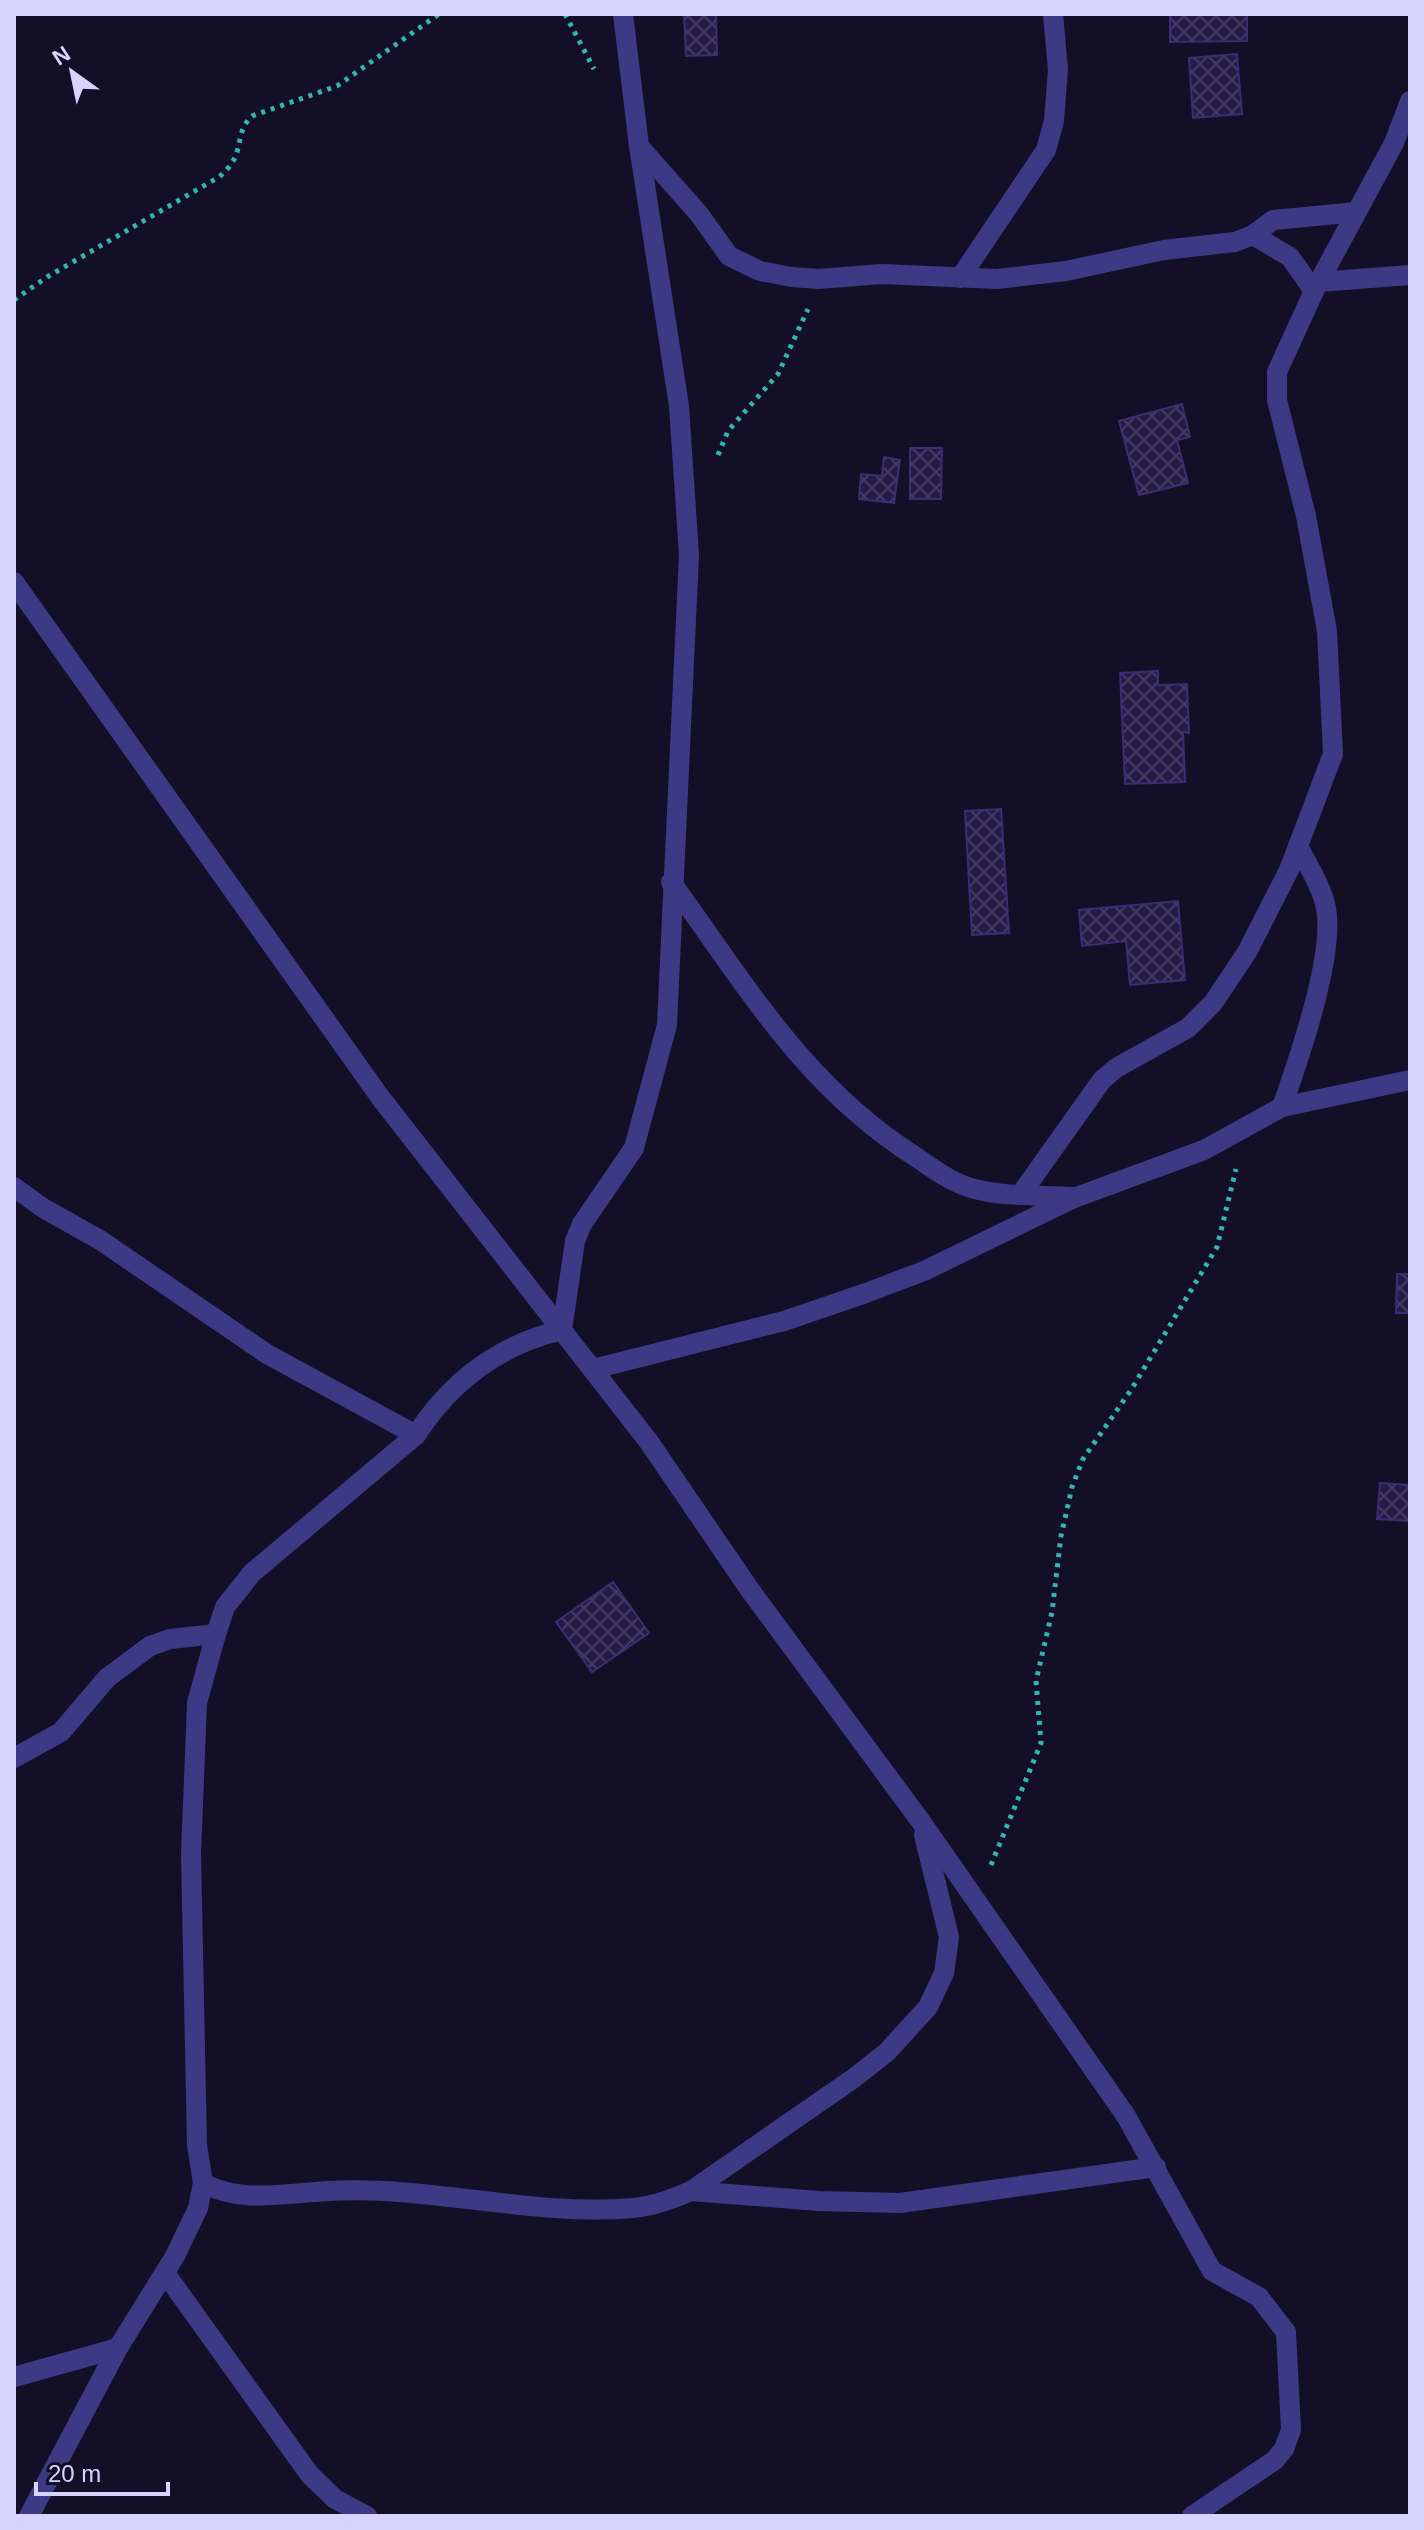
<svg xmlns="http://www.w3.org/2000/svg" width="1424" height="2530" font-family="Helvetica,sans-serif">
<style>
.building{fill:url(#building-cross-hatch);stroke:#3b2d73;stroke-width:2}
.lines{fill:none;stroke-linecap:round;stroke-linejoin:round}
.path{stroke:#2fb8b0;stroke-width:5;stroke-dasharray:4 6;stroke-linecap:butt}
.minor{stroke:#3d3a85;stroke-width:20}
</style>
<defs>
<pattern id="building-cross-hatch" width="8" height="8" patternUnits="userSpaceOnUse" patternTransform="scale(2)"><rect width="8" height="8" fill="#241b47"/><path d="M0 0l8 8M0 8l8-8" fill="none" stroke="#433b63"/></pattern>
</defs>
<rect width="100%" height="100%" fill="#130f26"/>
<g class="building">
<path d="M 684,14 L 716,14 L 717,55 L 686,56 Z"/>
<path d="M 1170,14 L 1247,14 L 1247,41 L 1170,42 Z"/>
<path d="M 1237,54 L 1242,114 L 1193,118 L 1189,58 Z"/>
<path d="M 1182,404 L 1190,437 L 1177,440 L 1188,483 L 1139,495 L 1119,421 Z"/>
<path d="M 910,448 L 942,448 L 941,499 L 910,499 Z"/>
<path d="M 884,457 L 900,460 L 894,503 L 859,499 L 861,474 L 882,476 Z"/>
<path d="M 1158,671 L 1158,685 L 1187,684 L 1189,733 L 1183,732 L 1185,782 L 1125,784 L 1120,673 Z"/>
<path d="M 1001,809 L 1009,933 L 972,935 L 965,811 Z"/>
<path d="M 1178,901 L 1185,980 L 1130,985 L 1126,941 L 1082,946 L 1079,910 Z"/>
<path d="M 1397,1274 L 1410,1274 L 1410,1313 L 1396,1313 Z"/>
<path d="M 1380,1483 L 1410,1485 L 1410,1521 L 1377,1519 Z"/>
<path d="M 613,1582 L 649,1633 L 592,1672 L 556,1622 Z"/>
</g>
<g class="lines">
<g class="path">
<path d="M 565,14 L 594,69"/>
<path d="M 14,300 L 47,277 L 219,177 C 248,153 232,135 252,116 L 337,86 L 439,14"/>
<path d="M 718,455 L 728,431 L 778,374 L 808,309"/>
<path d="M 991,1865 L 1041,1743 L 1036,1681 L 1052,1612 L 1061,1536 L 1072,1487 L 1083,1459 L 1131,1390 L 1217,1247 L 1236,1169"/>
</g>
<g class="minor">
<path d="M 639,146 L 699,214 L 729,256 L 760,271 L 792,277 L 818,279 L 882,274 L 997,279 L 1066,271 L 1164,250 L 1235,242 L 1253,235 L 1273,220 L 1357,212"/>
<path d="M 1253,235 L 1290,257 L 1314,291"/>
<path d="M 960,278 L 1046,150 L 1054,121 L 1058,69 L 1053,14"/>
<path d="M 1319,282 L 1410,275"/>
<path d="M 14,582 L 380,1097 L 649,1442 L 750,1590 L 922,1823 L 1126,2116 L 1212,2271 L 1259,2297 L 1286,2332 L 1291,2430 L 1284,2449 L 1275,2460 L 1192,2516"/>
<path d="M 671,882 C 747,986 804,1086 916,1157 C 934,1169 953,1184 975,1189 C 1005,1197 1041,1195 1072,1197"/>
<path d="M 1282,1107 C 1298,1061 1335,956 1326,908 C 1322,887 1308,866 1298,846"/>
<path d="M 14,1187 L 43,1208 L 100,1240 L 267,1354 L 416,1435"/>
<path d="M 1021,1194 L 1102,1080 L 1116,1068 L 1188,1028 L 1213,1003 L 1247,952 L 1289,870 L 1333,754 L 1327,631 L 1306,516 L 1277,400 L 1277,372 L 1314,291 L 1394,143 L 1410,101"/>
<path d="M 593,1369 L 784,1321 L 866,1293 L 924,1271 L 1074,1198 L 1204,1150 L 1282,1107 L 1410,1080"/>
<path d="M 14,1758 L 61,1732 L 107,1678 L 150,1646 L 170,1639 L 216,1634"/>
<path d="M 203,2183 C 241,2204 287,2193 329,2191 C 431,2185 531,2217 633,2208 C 654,2206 672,2199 691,2191 L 854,2078 L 887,2052 L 928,2007 L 944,1973 L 949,1937 L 924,1835"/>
<path d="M 691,2191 L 819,2201 L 900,2203 L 1156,2167"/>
<path d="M 165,2273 L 310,2475 L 335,2499 L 367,2516"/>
<path d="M 14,2377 L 118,2348"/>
<path d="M 29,2516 L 118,2348 L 175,2256 L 198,2208 L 203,2183 L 197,2145 L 191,1854 L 197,1703 L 216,1634 L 225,1607 L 252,1573 L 416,1435 C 451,1381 498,1345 562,1330 L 575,1241 L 582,1224 L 634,1148 L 667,1025 L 689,555 L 679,406 L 639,146 L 623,14"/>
</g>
</g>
<rect width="1424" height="2530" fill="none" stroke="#d9d4ff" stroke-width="32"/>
<g transform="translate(72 72) rotate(327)" stroke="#130f26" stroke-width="6" paint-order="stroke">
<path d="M0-6L14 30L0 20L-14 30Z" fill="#d9d4ff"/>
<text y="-12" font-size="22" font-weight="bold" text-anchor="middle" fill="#d9d4ff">N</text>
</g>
<path d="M36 2482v12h132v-12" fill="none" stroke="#d9d4ff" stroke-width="4"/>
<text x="48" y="2482" font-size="24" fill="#d9d4ff" stroke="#130f26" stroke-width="6" paint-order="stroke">20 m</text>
</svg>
